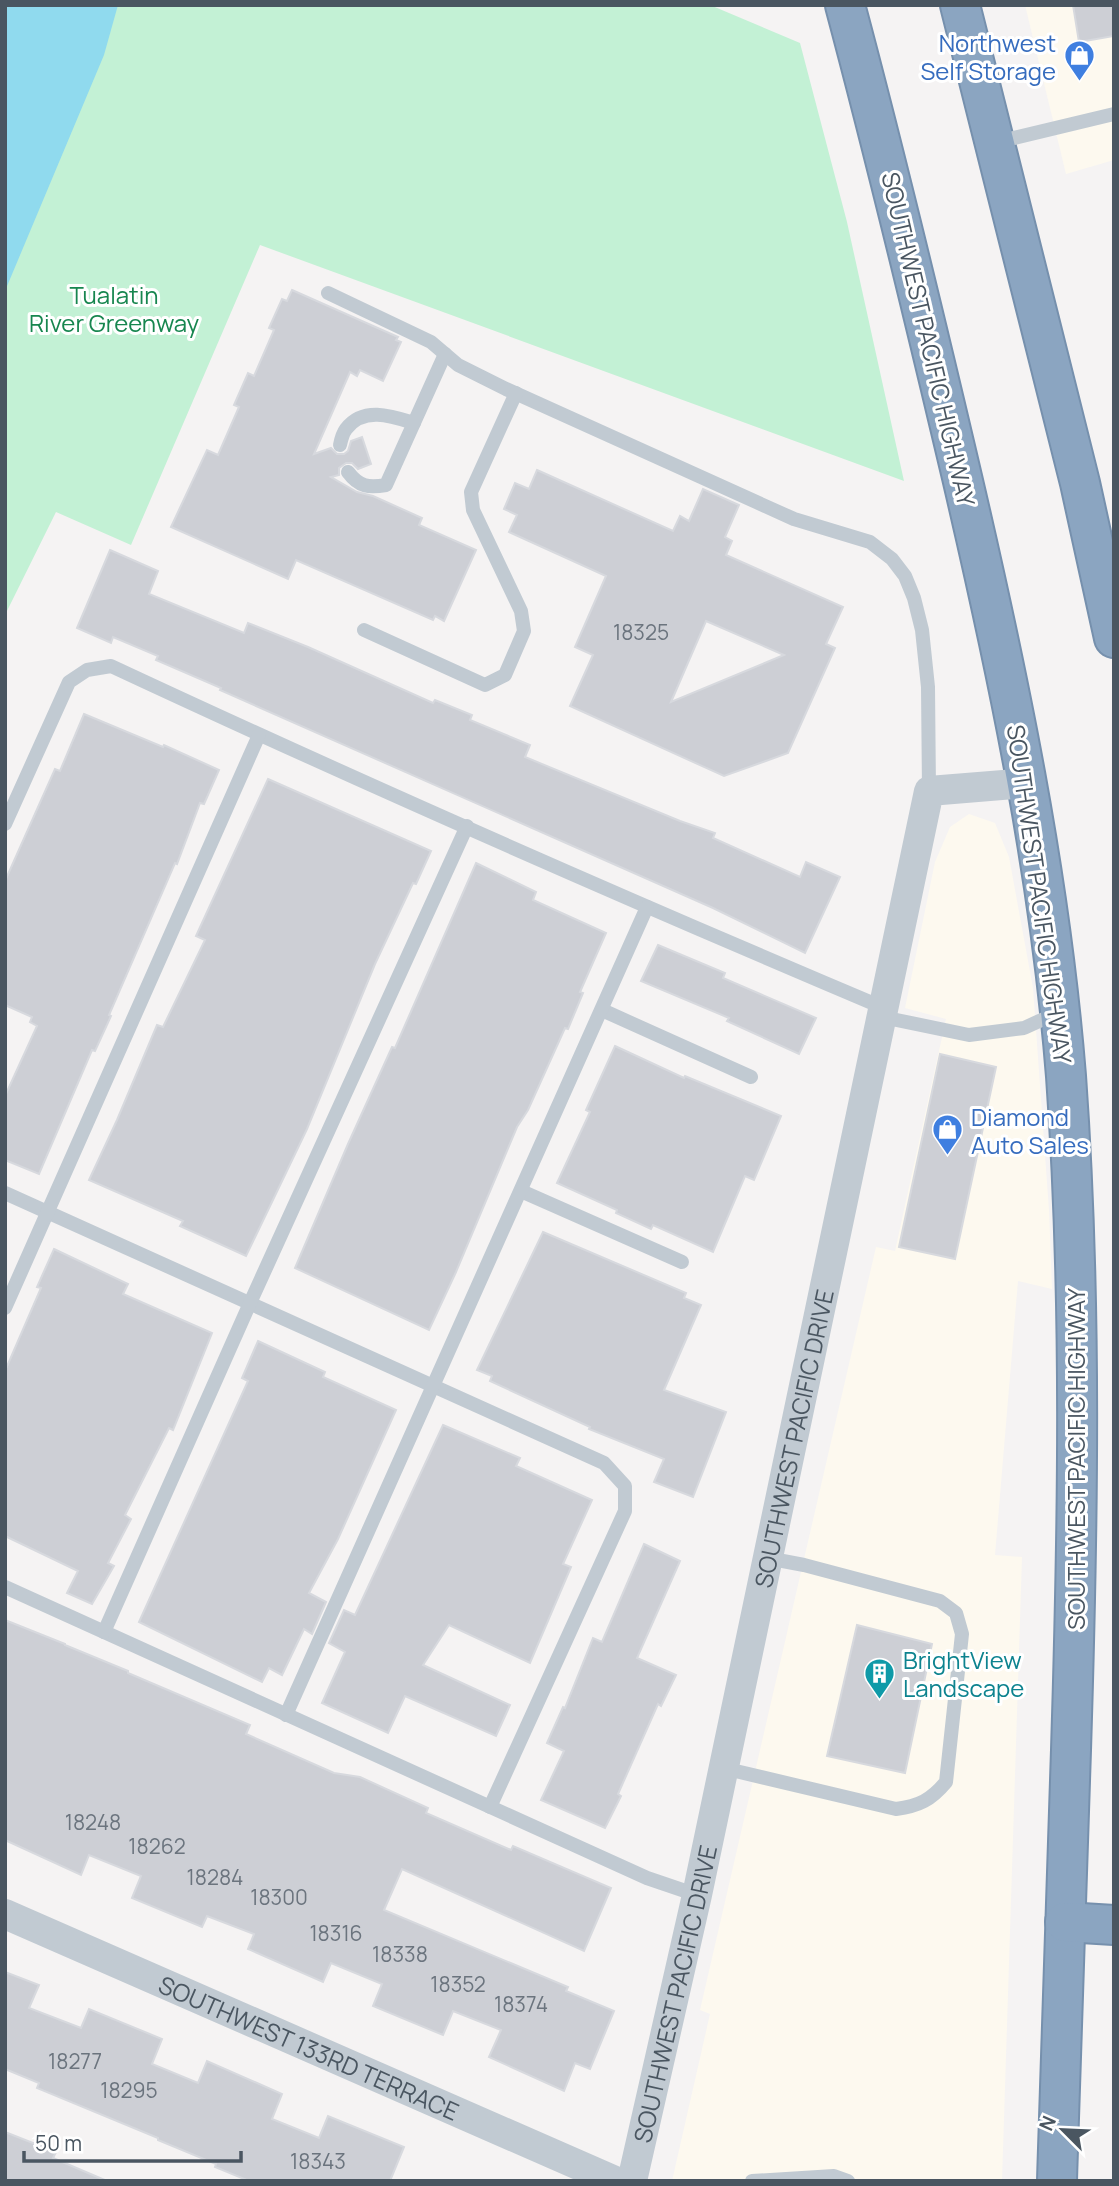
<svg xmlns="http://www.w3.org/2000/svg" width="1119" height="2186" font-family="Manrope,sans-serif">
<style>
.commercial{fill:#fdf9ef}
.green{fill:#c3f1d5}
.water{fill:#90daee}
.building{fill:#cdcfd5;stroke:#d7d9de;stroke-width:2;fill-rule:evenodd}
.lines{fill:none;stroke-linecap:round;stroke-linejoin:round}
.highway-casing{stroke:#7690ad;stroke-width:42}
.lane{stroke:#c1cad2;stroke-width:14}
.street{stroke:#c1cad2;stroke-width:30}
.highway{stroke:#8ba5c1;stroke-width:38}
.labels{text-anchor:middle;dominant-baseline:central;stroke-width:6;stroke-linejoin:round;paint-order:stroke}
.number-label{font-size:21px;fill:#6b747e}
.shop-label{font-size:24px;fill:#366cbe;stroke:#fff;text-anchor:end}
.park-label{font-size:24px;fill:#17864f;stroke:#fff}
.street-label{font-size:24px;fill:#4a5661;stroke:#fff}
.culture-label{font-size:24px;fill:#0d838f;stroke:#fff;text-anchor:start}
</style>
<rect width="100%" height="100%" fill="#f5f3f3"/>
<g class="commercial">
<path d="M 1025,5 L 1114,5 L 1114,160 L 1066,174 Z"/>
<path d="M 969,814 L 995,823 L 1009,857 L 1033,988 L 1049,1210 L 1052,1289 L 1018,1281 L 995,1555 L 1022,1557 L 1002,2181 L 672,2181 L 710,2014 L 700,2010 L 876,1247 L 895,1251 L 946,1019 L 905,1008 L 935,862 L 950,827 Z"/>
</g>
<path class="green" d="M 91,5 L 710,5 L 800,43 L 847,222 L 904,481 L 260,245 L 131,545 L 56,512 L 5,615 L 5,159 Z"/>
<path class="water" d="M 5,5 L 118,5 L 104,55 L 5,291 Z"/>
<g class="building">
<path d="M 1073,5 L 1114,5 L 1114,36 L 1079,42 Z"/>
<path d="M 292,290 L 398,337 L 396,340 L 401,342 L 383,381 L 360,370 L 357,376 L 350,372 L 314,454 L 331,448 L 337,454 L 344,454 L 348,451 L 351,441 L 362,437 L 371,464 L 358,469 L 352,463 L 346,463 L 339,468 L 339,475 L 331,477 L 357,492 L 373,496 L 422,518 L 419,525 L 476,550 L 444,621 L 435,616 L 433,620 L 296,560 L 288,579 L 171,527 L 207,450 L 218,455 L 239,407 L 234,405 L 248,373 L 254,376 L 274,330 L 269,328 L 282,299 L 287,301 Z"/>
<path d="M 537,470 L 673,531 L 680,516 L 689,521 L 703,489 L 739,505 L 725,537 L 732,541 L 726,555 L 843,607 L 826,644 L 835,648 L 788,753 L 724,776 L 570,706 L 593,655 L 575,647 L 606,576 L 509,532 L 517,515 L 504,509 L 515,483 L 529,489 ZM 706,621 L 784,655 L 671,702 Z"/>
<path d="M 110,550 L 158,571 L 149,594 L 244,633 L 248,623 L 308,647 L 433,703 L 435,700 L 472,715 L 470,720 L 530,745 L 525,757 L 680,821 L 715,833 L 713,838 L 800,877 L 806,862 L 840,877 L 805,953 L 713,908 L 220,690 L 221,688 L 156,660 L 158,656 L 113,637 L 111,643 L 77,628 Z"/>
<path d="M 84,714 L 163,747 L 164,745 L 219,770 L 204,804 L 200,803 L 177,864 L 175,863 L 109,1015 L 111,1016 L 95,1051 L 92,1050 L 39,1174 L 5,1160 L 5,1096 L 37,1026 L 30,1022 L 32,1017 L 5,1005 L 5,881 L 55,769 L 60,771 Z"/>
<path d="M 268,779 L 431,851 L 416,884 L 413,883 L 375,964 L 307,1129 L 246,1256 L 180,1226 L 183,1221 L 89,1180 L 117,1120 L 157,1025 L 163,1027 L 205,940 L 196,936 Z"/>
<path d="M 476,863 L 536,892 L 533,900 L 606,933 L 580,992 L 583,993 L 568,1029 L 565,1028 L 528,1110 L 517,1127 L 456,1272 L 429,1330 L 295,1268 L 348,1144 L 392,1047 L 395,1048 Z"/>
<path d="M 658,945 L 725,973 L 723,978 L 816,1018 L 799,1054 L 727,1021 L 729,1018 L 641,981 Z"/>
<path d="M 615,1046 L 684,1078 L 685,1076 L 781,1116 L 754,1180 L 745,1176 L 713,1252 L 653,1225 L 651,1229 L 616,1213 L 617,1210 L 557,1183 L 590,1112 L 586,1110 Z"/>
<path d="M 940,1054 L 996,1067 L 955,1259 L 899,1247 Z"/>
<path d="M 543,1232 L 686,1293 L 684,1298 L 701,1305 L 664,1390 L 726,1412 L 693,1497 L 654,1482 L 664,1459 L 589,1429 L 590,1427 L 490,1381 L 492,1376 L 477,1370 Z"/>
<path d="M 54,1249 L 128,1284 L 123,1294 L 212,1333 L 173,1430 L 169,1428 L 125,1515 L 131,1519 L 108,1563 L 114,1566 L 92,1604 L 67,1593 L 78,1571 L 5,1536 L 5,1371 L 41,1288 L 37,1287 Z"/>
<path d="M 258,1341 L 325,1372 L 323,1377 L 396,1410 L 338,1539 L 309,1593 L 326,1602 L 312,1634 L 304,1629 L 282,1675 L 269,1668 L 262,1682 L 139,1622 L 248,1381 L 242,1378 Z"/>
<path d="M 443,1425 L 520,1458 L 516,1466 L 592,1500 L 563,1564 L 571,1567 L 530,1663 L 449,1625 L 423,1665 L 510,1705 L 496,1736 L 405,1696 L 388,1733 L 322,1703 L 345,1652 L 329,1643 L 344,1610 L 355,1615 Z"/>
<path d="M 644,1544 L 680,1561 L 637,1658 L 676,1675 L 661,1706 L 658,1704 L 618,1794 L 621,1796 L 605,1828 L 541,1800 L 564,1751 L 547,1743 L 563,1707 L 565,1708 L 593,1638 L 602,1642 Z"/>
<path d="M 5,1620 L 65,1644 L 65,1645 L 128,1671 L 128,1673 L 250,1725 L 246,1734 L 334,1773 L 360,1777 L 428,1808 L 426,1813 L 511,1850 L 513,1846 L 611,1888 L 584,1951 L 402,1869 L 384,1910 L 568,1987 L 566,1991 L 614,2011 L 590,2069 L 575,2063 L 564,2091 L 489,2057 L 501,2030 L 453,2011 L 443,2035 L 373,2006 L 382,1984 L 331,1963 L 323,1982 L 248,1949 L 254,1934 L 207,1916 L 202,1927 L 132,1898 L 141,1876 L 89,1855 L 81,1875 L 5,1840 Z"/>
<path d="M 857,1625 L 932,1644 L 905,1773 L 827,1756 Z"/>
<path d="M 5,1972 L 39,1985 L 29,2008 L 81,2028 L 89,2009 L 162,2039 L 152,2064 L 198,2083 L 207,2061 L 282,2094 L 272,2119 L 319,2138 L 328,2116 L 404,2147 L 390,2181 L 249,2181 L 215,2167 L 216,2164 L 158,2140 L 158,2138 L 37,2088 L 39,2083 L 5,2069 Z"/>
<path d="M 5,2132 L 56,2152 L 53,2158 L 107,2181 L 5,2181 Z"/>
</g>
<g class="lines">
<defs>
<g id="highway">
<path d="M 845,5 C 887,162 925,320 962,477 C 1008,674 1050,874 1066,1076 C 1082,1300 1078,1525 1071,1750 C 1066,1893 1061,2037 1057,2181"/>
<path d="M 960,5 L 1080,483 L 1114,638"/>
<path d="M 1065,1922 L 1114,1925"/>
</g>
</defs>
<use href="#highway" class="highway-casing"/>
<g class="lane">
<path d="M 997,142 L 1114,114"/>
<path d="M 328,293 L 431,342 L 458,365 L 506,389 L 794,519 L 870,542 L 892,559 L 905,576 L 914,598 L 922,630 L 928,687 L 929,791"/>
<path d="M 340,445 C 341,440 343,433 346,429 C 363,406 392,416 414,423"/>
<path d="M 348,472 C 359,487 369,488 386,485 L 445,354"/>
<path d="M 364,630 L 485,685 L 505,675 L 524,631 L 521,611 L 473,510 L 471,492 L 516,393"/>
<path d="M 5,824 L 69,682 L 87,670 L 111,666 C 366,785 624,898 884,1008"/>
<path d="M 602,1010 L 751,1077"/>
<path d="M 882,1017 L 969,1035 L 1024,1028 L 1057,1013"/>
<path d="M 521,1191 L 682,1262"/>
<path d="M 5,1193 L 604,1463 L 625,1486 L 625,1511 L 490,1807"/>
<path d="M 5,1308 L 259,735"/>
<path d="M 5,1587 L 647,1878 L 697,1895"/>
<path d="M 104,1632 L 250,1303 L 467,826"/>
<path d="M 286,1715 L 647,907"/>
<path d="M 723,1768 L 896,1809 C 919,1806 931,1800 946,1782 L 962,1634 L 956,1613 L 940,1601 L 804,1565 L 767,1558"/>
<path d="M 752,2181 L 834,2176 L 848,2181"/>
</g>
<g class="street">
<path id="s1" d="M 5,1914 L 615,2181"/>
<path id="s2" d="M 632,2181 L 697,1895 L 929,791 L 1027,783"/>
</g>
<use href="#highway" class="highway"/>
</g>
<defs>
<symbol id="shop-pin" viewBox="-11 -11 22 30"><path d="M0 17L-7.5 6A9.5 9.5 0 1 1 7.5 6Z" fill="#3f7fe0" stroke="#fff"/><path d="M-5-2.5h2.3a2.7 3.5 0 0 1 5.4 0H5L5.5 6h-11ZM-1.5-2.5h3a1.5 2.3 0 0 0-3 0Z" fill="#fff"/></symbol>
<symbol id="building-pin" viewBox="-11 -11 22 30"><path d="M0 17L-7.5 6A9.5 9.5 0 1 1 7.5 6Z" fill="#0f9aa8" stroke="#fff"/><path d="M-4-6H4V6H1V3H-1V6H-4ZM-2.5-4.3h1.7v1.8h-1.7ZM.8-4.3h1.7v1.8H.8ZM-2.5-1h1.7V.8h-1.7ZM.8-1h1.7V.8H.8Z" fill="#fff"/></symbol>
</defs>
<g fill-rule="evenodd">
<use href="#shop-pin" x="1062" y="38" width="35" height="47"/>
<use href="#shop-pin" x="930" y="1112" width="35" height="47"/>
<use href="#building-pin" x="862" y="1656" width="35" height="47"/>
</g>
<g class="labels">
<g class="number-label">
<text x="641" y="632">18325</text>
<text x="93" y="1822">18248</text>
<text x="157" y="1846">18262</text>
<text x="215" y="1877">18284</text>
<text x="279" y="1897">18300</text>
<text x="336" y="1933">18316</text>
<text x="400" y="1954">18338</text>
<text x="458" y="1984">18352</text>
<text x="521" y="2004">18374</text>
<text x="75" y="2061">18277</text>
<text x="129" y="2090">18295</text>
<text x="318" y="2161">18343</text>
</g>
<g class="shop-label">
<text x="1056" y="42">Northwest<tspan x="1056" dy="28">Self Storage</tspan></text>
<text x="971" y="1116" text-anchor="start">Diamond<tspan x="971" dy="28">Auto Sales</tspan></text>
</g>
<g class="park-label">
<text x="114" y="294">Tualatin<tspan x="114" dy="28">River Greenway</tspan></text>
</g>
<g class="street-label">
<text transform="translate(929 339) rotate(77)">SOUTHWEST PACIFIC HIGHWAY</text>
<text transform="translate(1040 894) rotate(82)">SOUTHWEST PACIFIC HIGHWAY</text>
<text stroke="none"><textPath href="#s2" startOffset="760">SOUTHWEST PACIFIC DRIVE</textPath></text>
<text transform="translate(1075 1459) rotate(-90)">SOUTHWEST PACIFIC HIGHWAY</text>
<text stroke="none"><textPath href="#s2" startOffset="192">SOUTHWEST PACIFIC DRIVE</textPath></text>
<text stroke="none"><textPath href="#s1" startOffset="332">SOUTHWEST 133RD TERRACE</textPath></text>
</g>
<g class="culture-label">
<text x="903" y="1659">BrightView<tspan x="903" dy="28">Landscape</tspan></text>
</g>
</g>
<rect width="1119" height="2186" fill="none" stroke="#4a5661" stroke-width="14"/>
<g transform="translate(1063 2130) rotate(294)" stroke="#ffffff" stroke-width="5" paint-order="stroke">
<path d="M0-5L12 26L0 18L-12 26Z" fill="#4a5661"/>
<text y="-10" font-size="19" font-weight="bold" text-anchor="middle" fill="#4a5661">N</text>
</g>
<path d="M24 2151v10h217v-10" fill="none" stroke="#4a5661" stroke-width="3.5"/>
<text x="35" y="2151" font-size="21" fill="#4a5661" stroke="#ffffff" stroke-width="5" paint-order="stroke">50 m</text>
</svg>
